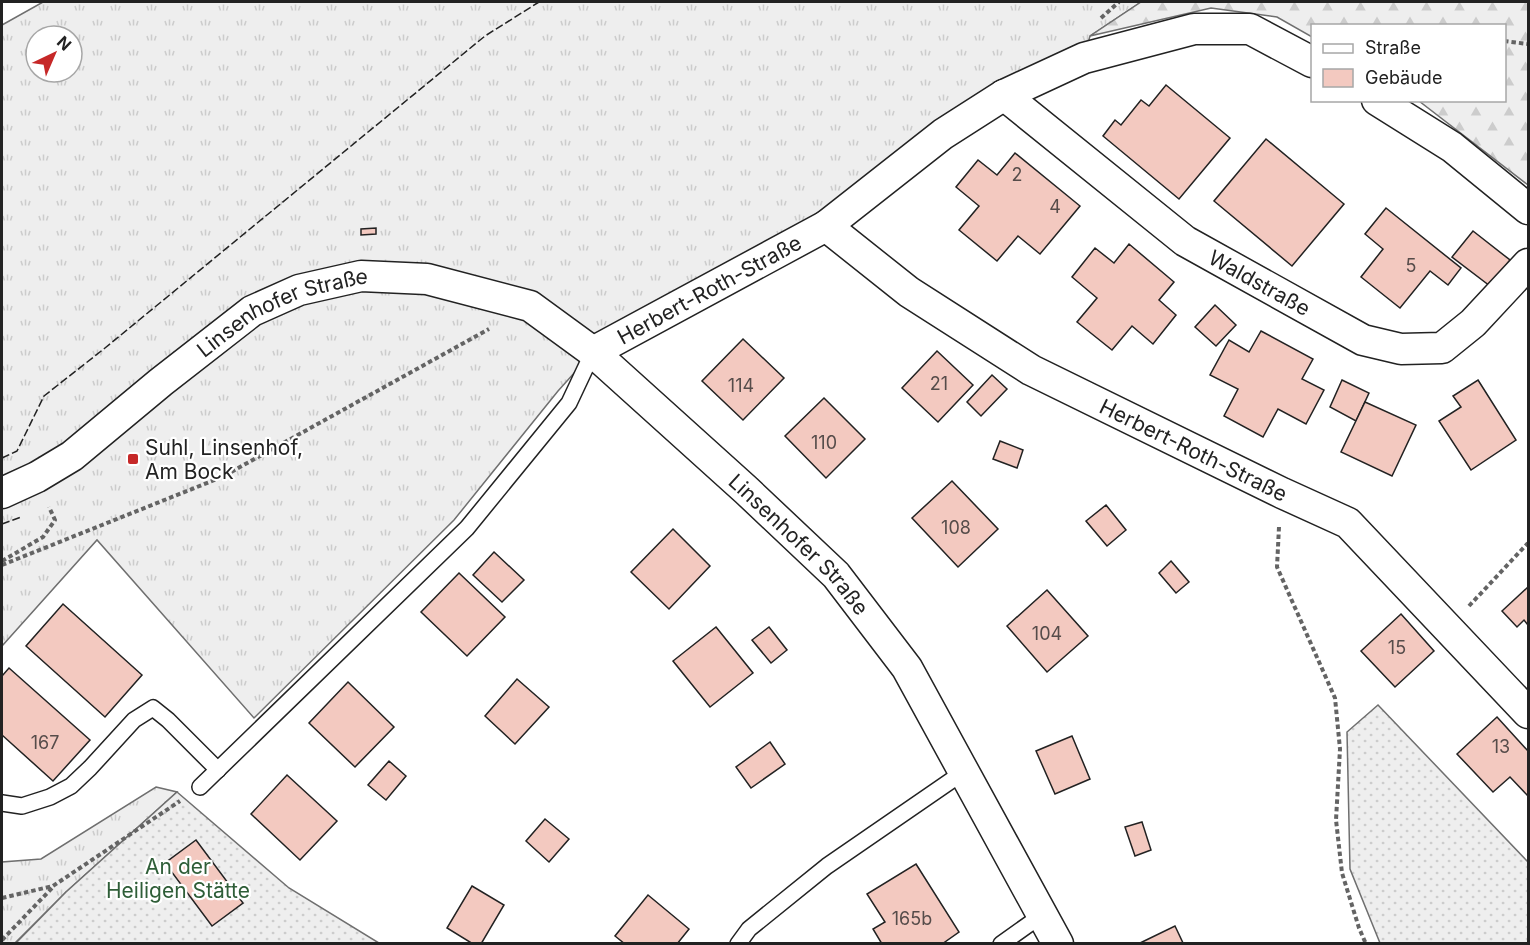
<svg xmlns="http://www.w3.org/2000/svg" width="1530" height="945" font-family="Inter,sans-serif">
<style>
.grass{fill:url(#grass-tufts);stroke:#6f6f6f;stroke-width:1.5;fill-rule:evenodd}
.forest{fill:url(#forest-firs);stroke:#6f6f6f;stroke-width:1.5}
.garden{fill:url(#garden-dots);stroke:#6f6f6f;stroke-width:1.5}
.building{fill:#f3c9c0;stroke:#222;stroke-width:1.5}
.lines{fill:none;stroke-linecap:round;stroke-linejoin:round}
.lane-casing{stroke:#222;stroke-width:18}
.street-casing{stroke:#222;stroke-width:33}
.path{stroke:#646464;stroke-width:4;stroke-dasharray:4.5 3;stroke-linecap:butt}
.lane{stroke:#fff;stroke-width:15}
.street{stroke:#fff;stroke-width:30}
.fence{stroke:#222;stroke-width:1.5;stroke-dasharray:8 3;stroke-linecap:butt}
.poi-dot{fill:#c62828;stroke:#fff;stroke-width:2}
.labels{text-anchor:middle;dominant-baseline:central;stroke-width:4.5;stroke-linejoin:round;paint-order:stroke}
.number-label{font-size:18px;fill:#564c4a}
.street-label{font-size:21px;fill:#222;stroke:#fff}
.poi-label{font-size:21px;fill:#222;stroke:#fff;text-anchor:start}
.park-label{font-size:21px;fill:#2f5e38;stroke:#fff}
</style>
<defs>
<pattern id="grass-tufts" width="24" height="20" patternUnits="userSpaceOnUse" patternTransform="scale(1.5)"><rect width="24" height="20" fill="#eee"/><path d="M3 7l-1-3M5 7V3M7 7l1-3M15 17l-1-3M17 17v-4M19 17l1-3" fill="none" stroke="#ccc"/></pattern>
<pattern id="forest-firs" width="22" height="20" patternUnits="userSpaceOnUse" patternTransform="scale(1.5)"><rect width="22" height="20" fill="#eee"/><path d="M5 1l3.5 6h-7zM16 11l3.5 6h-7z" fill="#ccc"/></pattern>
<pattern id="garden-dots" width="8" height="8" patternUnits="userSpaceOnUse" patternTransform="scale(1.5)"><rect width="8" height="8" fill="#eee"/><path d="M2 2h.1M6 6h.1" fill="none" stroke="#ccc" stroke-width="1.8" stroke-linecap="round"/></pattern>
</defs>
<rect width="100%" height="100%" fill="#fff"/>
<g class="grass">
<path d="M 43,2 L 1141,2 L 1090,36 L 1084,58 L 826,226 L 593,352 L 558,391 L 454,520 L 254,718 L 97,540 L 2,646 L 2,25 ZM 36,36 L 72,36 L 72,72 L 36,72 Z"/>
<path d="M 156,787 L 177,792 L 66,892 L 15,943 L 2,944 L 2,862 L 41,859 Z"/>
</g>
<path class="forest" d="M 1141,2 L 1528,2 L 1528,185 L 1419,101 L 1504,100 L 1504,26 L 1312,26 L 1312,37 L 1277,17 L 1211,8 L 1090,36 Z"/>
<g class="garden">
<path d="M 1378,705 L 1528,862 L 1528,943 L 1380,943 L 1350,869 L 1347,732 Z"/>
<path d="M 177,792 L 289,888 L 379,943 L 15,944 L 66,892 Z"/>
</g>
<g class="building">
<path d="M 1166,85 L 1230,138 L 1179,199 L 1103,136 L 1115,120 L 1121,125 L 1141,100 L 1149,106 Z"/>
<path d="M 1266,139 L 1344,204 L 1292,266 L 1214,201 Z"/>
<path d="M 1015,153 L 1080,206 L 1040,254 L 1018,236 L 997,261 L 959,230 L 979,206 L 956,187 L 978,160 L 997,175 Z"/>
<path d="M 1386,208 L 1461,268 L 1448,285 L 1430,271 L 1400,308 L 1361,277 L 1383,249 L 1365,234 Z"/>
<path d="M 376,228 L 376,234 L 361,235 L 361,229 Z"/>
<path d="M 1473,231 L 1510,260 L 1490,286 L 1452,257 Z"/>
<path d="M 1129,244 L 1174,282 L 1159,300 L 1176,315 L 1153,344 L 1132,326 L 1112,350 L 1077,322 L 1097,298 L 1072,277 L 1095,248 L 1114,263 Z"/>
<path d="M 1215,305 L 1236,325 L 1216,346 L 1195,327 Z"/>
<path d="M 1261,331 L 1313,359 L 1302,379 L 1324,390 L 1306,424 L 1278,409 L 1263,437 L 1224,416 L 1238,389 L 1210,375 L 1229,340 L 1249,352 Z"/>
<path d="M 743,339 L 784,378 L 743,420 L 702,381 Z"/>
<path d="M 937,351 L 973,385 L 938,422 L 902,388 Z"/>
<path d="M 992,375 L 1007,389 L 981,416 L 967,402 Z"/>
<path d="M 1342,380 L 1369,393 L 1356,421 L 1330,407 Z"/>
<path d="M 1478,380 L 1516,440 L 1471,470 L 1439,421 L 1461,407 L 1453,396 Z"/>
<path d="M 824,398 L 865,439 L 826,478 L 785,436 Z"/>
<path d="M 1365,402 L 1416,425 L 1392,476 L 1341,452 Z"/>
<path d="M 1000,441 L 1023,450 L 1017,468 L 993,459 Z"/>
<path d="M 952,481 L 998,529 L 958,567 L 912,518 Z"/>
<path d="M 1106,505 L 1126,530 L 1107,546 L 1086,521 Z"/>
<path d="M 673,529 L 710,566 L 669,609 L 631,572 Z"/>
<path d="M 494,552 L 524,580 L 502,602 L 473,575 Z"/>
<path d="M 1171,561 L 1189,582 L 1176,593 L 1159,573 Z"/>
<path d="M 459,573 L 505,617 L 467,656 L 421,612 Z"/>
<path d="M 1528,587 L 1528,625 L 1524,620 L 1517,627 L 1502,611 Z"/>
<path d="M 1047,590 L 1088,636 L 1047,672 L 1007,626 Z"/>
<path d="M 63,604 L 142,675 L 105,717 L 26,646 Z"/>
<path d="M 1401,614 L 1434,651 L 1395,687 L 1361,651 Z"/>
<path d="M 716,627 L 753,673 L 710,707 L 673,661 Z"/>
<path d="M 769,627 L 787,650 L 771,663 L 752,640 Z"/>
<path d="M 9,668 L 90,740 L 53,781 L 2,735 L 2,676 Z"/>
<path d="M 517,679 L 549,707 L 515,744 L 485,716 Z"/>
<path d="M 348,682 L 394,727 L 355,767 L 309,723 Z"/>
<path d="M 1497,717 L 1528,751 L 1528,796 L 1510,777 L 1493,792 L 1457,754 Z"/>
<path d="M 1072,736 L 1090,779 L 1055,794 L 1036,751 Z"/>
<path d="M 770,742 L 785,764 L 751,788 L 736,767 Z"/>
<path d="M 389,761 L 406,776 L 386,800 L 368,785 Z"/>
<path d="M 287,775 L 337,821 L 300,860 L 251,814 Z"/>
<path d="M 545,819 L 569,839 L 549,862 L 526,841 Z"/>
<path d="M 1142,822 L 1151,850 L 1135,856 L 1125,827 Z"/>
<path d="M 196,840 L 243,903 L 212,926 L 165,863 Z"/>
<path d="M 916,864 L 959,932 L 942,944 L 882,944 L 873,929 L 885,922 L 867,894 Z"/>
<path d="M 472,886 L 504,905 L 481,944 L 473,944 L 447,928 Z"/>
<path d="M 648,895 L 689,929 L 677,944 L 625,944 L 615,936 Z"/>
<path d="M 1175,926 L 1183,943 L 1181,944 L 1138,944 Z"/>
</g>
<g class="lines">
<defs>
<g id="lane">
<path d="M 200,787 L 467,528 L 569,403 L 593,352"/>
<path d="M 2,803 L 22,806 L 50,797 L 71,786 L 90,768 L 134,720 L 153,708 L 168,720 L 218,770"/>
<path d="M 738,944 L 749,929 L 827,866 L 965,771"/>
<path d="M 1001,944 L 1042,915"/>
</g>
<g id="street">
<path id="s1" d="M 1004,95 L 1185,241 L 1363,340 L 1401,349 L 1442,348 L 1473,323 L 1528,264"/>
<path d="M 1377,100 L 1452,147 L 1528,209"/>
<path id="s2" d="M 826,226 L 909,292 L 1031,370 L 1282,493 L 1348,523 L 1528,713"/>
<path id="s3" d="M 593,352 L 826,226 L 943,134 L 1004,95 L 1084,58 L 1194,29 L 1250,29 L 1312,62"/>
<path id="s4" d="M 2,493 L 37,477 L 72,456 L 161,382 L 252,311 L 299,290 L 361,276 L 427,279 L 530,306 L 593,352 L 746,490 L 836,575 L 907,668 L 1058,944"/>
</g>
</defs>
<use href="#lane" class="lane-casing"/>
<use href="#street" class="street-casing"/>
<g class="path">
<path d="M 1101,18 L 1119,2"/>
<path d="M 1504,41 L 1528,44"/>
<path d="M 1279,527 L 1277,567 L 1335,698 L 1340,749 L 1336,820 L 1342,873 L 1359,928 L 1366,944"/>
<path d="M 2,561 L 43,537 L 55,520 L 49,507"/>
<path d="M 2,565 L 222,477 L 489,329"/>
<path d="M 1469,606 L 1528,543"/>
<path d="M 2,898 L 53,886 L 180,801"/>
<path d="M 2,940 L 53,887"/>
</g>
<use href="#lane" class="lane"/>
<use href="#street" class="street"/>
<g class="fence">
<path d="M 2,458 L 17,451 L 44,396 L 105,348 L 485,36 L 539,2"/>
<path d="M 2,524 L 21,517"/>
</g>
</g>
<rect class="poi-dot" x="127" y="453" width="12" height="12" rx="3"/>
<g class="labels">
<g class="number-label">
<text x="1017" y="174">2</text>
<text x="1055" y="206">4</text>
<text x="1411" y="265">5</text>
<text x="939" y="383">21</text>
<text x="741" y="385">114</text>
<text x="824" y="442">110</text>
<text x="956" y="527">108</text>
<text x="1047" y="633">104</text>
<text x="1397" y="647">15</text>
<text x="45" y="742">167</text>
<text x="1501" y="746">13</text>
<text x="912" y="918">165b</text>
</g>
<g class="street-label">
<text stroke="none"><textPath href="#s1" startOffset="318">Waldstraße</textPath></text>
<text stroke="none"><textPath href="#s3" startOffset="132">Herbert-Roth-Straße</textPath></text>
<text stroke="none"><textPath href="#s4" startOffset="338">Linsenhofer Straße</textPath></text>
<text stroke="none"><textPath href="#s2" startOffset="432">Herbert-Roth-Straße</textPath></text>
<text stroke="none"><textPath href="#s4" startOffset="958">Linsenhofer Straße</textPath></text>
</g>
<g class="poi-label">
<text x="145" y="447">Suhl, Linsenhof,<tspan x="145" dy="24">Am Bock</tspan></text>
</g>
<g class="park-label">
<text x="178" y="866">An der<tspan x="178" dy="24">Heiligen Stätte</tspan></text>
</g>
</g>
<rect width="1530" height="945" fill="none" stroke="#222222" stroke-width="6"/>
<rect x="1311" y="24" width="195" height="78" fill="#ffffff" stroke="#a7a7a7" stroke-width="1.5"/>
<rect x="1323" y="44" width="30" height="9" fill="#ffffff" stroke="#a7a7a7" stroke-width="1.5"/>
<text x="1365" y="54" font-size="18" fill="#222222">Straße</text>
<rect x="1323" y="69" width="30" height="18" fill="#f3c9c0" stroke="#a7a7a7" stroke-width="1.5"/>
<text x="1365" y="84" font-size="18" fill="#222222">Gebäude</text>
<g transform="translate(54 54) rotate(44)"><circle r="28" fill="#ffffff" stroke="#a7a7a7" stroke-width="1.5"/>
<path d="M0-4.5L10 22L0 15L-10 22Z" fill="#c62828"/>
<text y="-9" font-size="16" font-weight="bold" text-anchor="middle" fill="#222222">N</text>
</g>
</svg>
